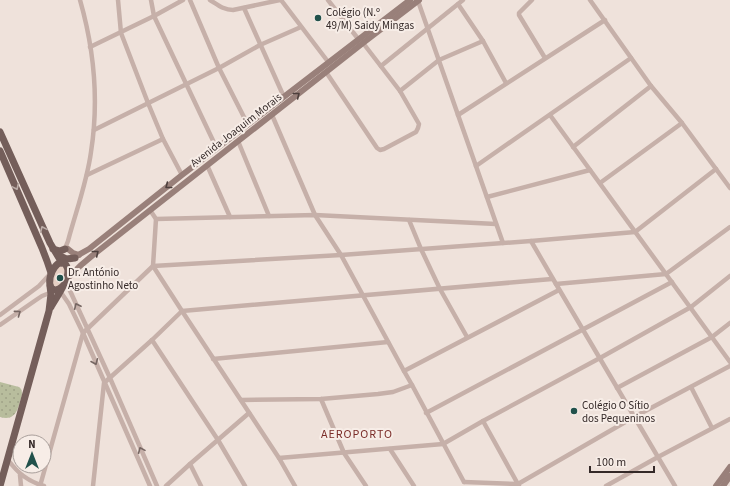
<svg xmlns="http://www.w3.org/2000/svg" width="730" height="486" font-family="'Source Sans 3',sans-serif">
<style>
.garden{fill:url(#garden-dots)}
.plaza{fill:#e6d0c4}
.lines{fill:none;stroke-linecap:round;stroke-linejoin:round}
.street{stroke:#c6b0a9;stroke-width:4.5}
.secondary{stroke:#99807a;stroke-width:6}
.primary{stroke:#745e5a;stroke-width:7}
.oneway{stroke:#4d3f3c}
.oneway2{stroke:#bcada8}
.oneway3{stroke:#766662}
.poi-dot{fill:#21514b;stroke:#f7ede7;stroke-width:1.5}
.labels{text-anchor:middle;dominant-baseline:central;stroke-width:4;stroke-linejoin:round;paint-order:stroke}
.poi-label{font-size:11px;fill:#342928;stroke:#f7ede7;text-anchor:start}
.street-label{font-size:11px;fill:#342928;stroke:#f7ede7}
.neighbourhood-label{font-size:12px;letter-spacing:1px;fill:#7b2d29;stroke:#f7ede7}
</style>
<defs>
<pattern id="garden-dots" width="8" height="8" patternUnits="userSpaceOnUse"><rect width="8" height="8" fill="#b8bd9d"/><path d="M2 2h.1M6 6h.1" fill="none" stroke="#9fa287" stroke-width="1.8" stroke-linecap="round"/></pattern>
</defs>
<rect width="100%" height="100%" fill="#efe2db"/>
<path class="garden" d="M 0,382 L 19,387 C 22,389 22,392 22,395 C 18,407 17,422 0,417 Z"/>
<path class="plaza" d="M 59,266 L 65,267 L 64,280 L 58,287 L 55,287 L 52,284 L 52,276 Z"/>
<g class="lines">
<g class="street">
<path d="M 118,0 L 121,33 L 148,103 L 163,139 L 182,175"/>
<path d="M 151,0 L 154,16 L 217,149"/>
<path d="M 190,0 L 219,68 L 248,125"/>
<path d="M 210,0 C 218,5 224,10 233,10 L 280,0"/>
<path d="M 281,0 L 329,63"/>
<path d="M 328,0 L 359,40"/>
<path d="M 532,0 L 519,13 L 519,15 L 545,58"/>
<path d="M 590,0 L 651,86 L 682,123 L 730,188"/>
<path d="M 418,1 L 503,243"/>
<path d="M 458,4 L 483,41 L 506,83"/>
<path d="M 244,8 L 284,97"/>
<path d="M 90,47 L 154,16 L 183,0"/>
<path d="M 381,66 L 463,0"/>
<path d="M 326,72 L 377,148 L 380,150 L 384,149 L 416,132 L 418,128 L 419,124 L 400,91 L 363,43"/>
<path d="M 400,91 L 439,60 L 483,41"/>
<path d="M 272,115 L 315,215 L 341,255 L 404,371 L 412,385 L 464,482"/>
<path d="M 458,115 L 605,20"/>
<path d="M 550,115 L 730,362"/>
<path d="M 94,130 L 219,68 L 260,45 L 301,27"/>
<path d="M 238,141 L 269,216"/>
<path d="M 573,147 L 651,86"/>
<path d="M 207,165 L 230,217"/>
<path d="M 476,166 L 631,58"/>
<path d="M 87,175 L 163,139"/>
<path d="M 600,183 L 682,123"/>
<path d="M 487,197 L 590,170"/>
<path d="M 150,210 L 156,219 L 153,266 L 182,311 L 279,458 L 295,486"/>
<path d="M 156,219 L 315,215 L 496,224"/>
<path d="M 409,220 L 421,249 L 440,289 L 467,337"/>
<path d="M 531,241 L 556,284 L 666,274 L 730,227"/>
<path d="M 64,251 L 68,241 C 76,211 87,182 91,152 C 99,101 94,49 80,0"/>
<path d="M 66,282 L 110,378 L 157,486"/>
<path d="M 556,284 L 675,486"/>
<path d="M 60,291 L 69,304 L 83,333 L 150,486"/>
<path d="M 0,315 L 39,286 L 50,274"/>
<path d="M 0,325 L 36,300 L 42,296 L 52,292"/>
<path d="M 152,340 L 218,440 L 245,486"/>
<path d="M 213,359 L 388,342"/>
<path d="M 404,371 L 559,290"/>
<path d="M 691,387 L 712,428"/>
<path d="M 617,388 L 712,337 L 730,323"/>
<path d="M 321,399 L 344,453 L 366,486"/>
<path d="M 241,400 L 321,399 L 378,394 L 393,392 L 412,385"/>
<path d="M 426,413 L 672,282"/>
<path d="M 483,421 L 519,486"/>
<path d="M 390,449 L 414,486"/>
<path d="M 279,458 L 443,444 L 483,421 L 600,358 L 691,307 L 730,276"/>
<path d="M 8,460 C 18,473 27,481 44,486"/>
<path d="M 190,464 L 201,486"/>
<path d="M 20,475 L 21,486"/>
<path d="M 464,482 L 518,484 L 634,417 L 730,366"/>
<path d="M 40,486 L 83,333 L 153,266 L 341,255 L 531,241 L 635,232 L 716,169"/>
<path d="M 93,486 L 104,383 L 152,340 L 182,311 L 552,279"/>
<path d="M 166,486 L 190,464 L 249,413"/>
<path d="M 606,486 L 658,457 L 730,419"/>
</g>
<g class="secondary">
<path d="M 68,249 L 73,253 L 79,255"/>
<path d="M 71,259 L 89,249 L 182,175 L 410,0"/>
<path d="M 67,279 L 80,266 L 93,255 L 363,43 L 419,0"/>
<path d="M 716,486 L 730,467"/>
<path d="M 723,486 L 730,476"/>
</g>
<g class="primary">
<path d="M 0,132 L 50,243 L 62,263"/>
<path d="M 0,151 L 42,248 L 47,261 L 51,273"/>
<path d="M 53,249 L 60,251 L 65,249"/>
<path d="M 58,255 L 66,259 L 75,258"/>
<path d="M 51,307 C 56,298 72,276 67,267 C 61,253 45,275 51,288 C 56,292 59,289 63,286"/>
<path d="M 0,486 L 49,311 L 51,294 L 50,286"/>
</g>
</g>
<defs><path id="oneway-chevron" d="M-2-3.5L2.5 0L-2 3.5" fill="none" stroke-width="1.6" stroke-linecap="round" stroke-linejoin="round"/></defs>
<g class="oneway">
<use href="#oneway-chevron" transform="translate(297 95) rotate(-38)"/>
<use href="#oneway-chevron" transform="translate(168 186) rotate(142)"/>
<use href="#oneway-chevron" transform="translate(96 253) rotate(-39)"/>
</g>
<g class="oneway2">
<use href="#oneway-chevron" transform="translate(16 187) rotate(66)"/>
<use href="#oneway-chevron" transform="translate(43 229) rotate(-114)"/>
</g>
<g class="oneway3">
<use href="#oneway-chevron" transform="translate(77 306) rotate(-115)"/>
<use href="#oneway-chevron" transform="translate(18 313) rotate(-36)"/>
<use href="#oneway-chevron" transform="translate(95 362) rotate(67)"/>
<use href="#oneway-chevron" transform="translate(141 450) rotate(-114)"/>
</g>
<g class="poi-dot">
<circle cx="318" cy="18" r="4"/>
<circle cx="60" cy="278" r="4"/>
<circle cx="574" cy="411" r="4"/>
</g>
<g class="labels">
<g class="poi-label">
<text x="326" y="12">Colégio (N.º<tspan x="326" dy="13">49/M) Saidy Mingas</tspan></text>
<text x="68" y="272">Dr. António<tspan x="68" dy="13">Agostinho Neto</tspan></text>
<text x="582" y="405">Colégio O Sítio<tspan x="582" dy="13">dos Pequeninos</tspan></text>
</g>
<g class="street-label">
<text transform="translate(236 130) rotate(-38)">Avenida Joaquim Morais</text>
</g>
<g class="neighbourhood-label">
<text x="357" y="434">AEROPORTO</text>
</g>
</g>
<g transform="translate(32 454)"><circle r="19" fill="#f7ede7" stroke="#a99f9b"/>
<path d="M0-3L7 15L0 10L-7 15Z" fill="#21514b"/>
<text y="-6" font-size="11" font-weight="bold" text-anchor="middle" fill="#342928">N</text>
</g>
<path d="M590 466v6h64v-6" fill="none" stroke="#342928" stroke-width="2"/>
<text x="596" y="466" font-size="12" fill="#342928" stroke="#f7ede7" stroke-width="3" paint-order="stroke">100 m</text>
</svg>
